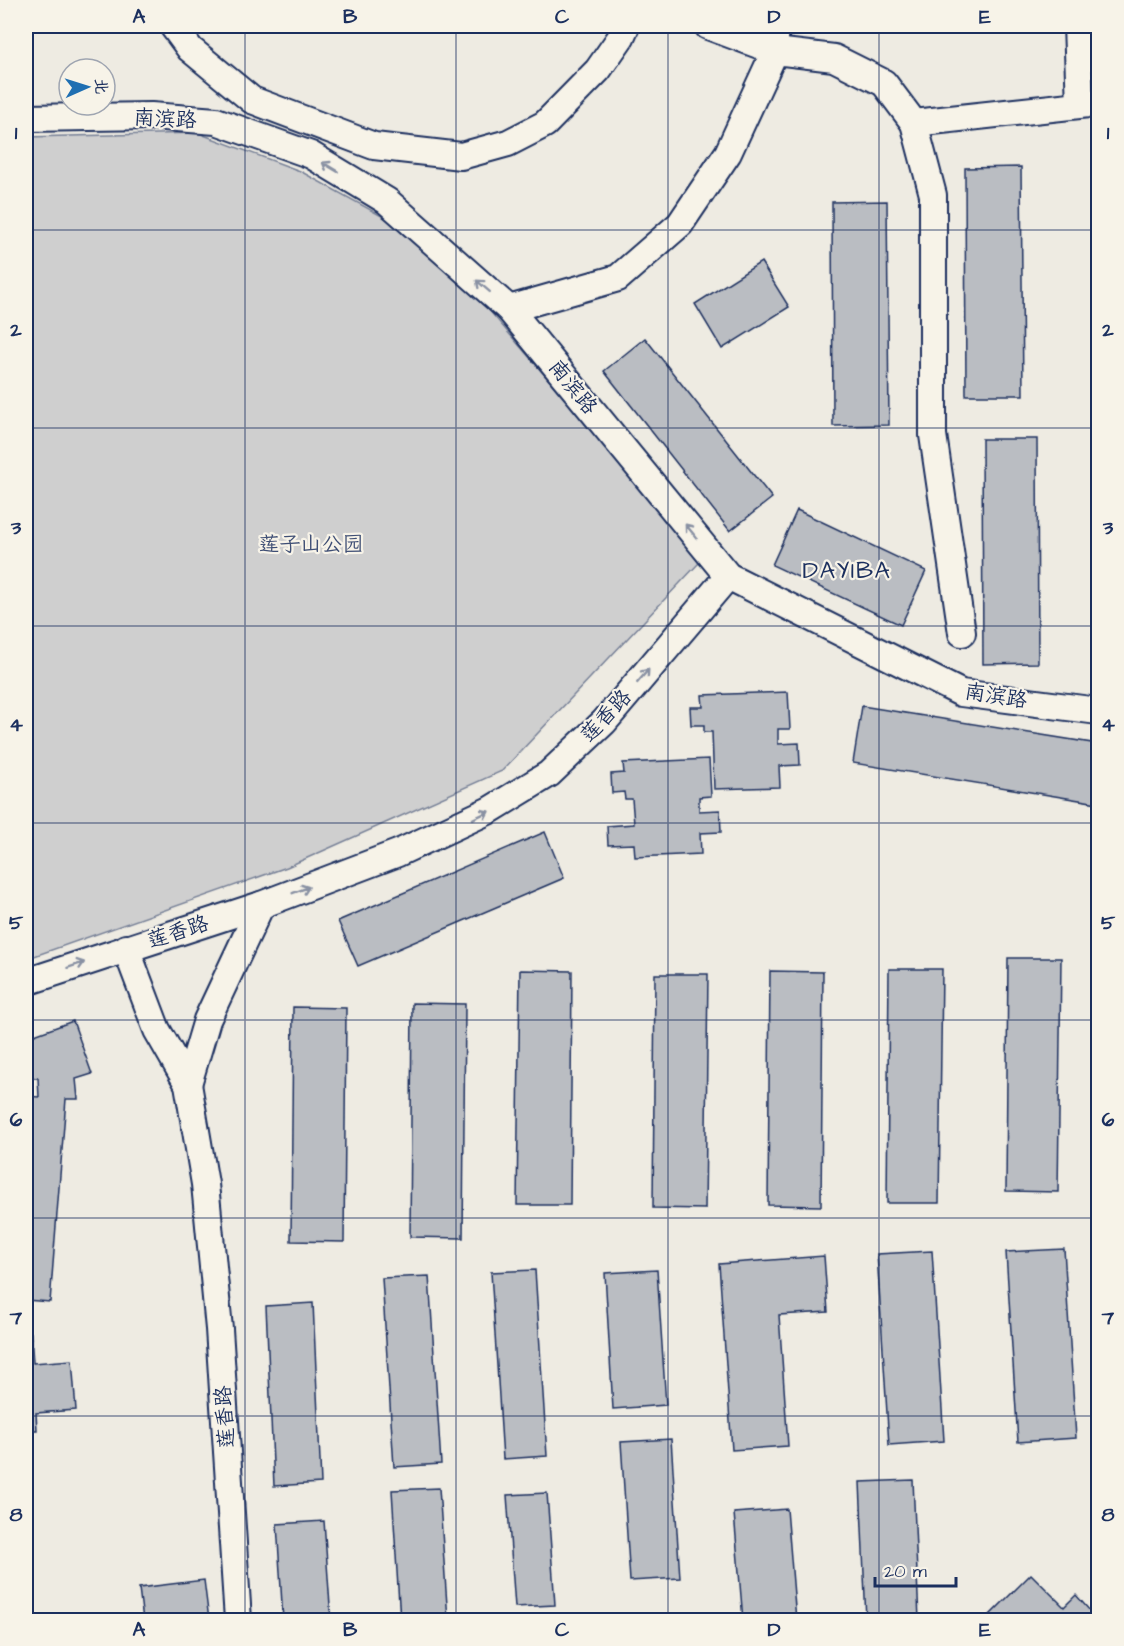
<svg xmlns="http://www.w3.org/2000/svg" width="1124" height="1646" font-family="'Architects Daughter','LXGW WenKai TC',sans-serif">
<style>
.green{fill:#cfcfcf;stroke:#757f96;stroke-width:1.5}
.building{fill:#babdc2;stroke:#1b2f5e;stroke-width:1.5}
.lines{fill:none;stroke-linecap:round;stroke-linejoin:round}
.minor-casing{stroke:#1b2f5e;stroke-width:30}
.minor{stroke:#f7f3e8;stroke-width:26}
.oneway{stroke:#8991a3}
.grid{fill:none;stroke:#1b2f5e;stroke-width:1.5;stroke-opacity:0.55}
.labels{text-anchor:middle;dominant-baseline:central;stroke-width:4.5;stroke-linejoin:round;paint-order:stroke}
.street-label{font-size:21px;fill:#1b2f5e;stroke:#f7f3e8}
.park-label{font-size:21px;fill:#3f4f75;stroke:#f7f3e8}
.quarter-label{font-size:24px;letter-spacing:1.5px;fill:#1b2f5e;stroke:#f7f3e8}
.neatline{fill:none;stroke:#1b2f5e;stroke-width:2}
.grid-label{font-size:20px;text-anchor:middle;font-weight:bold;fill:#1b2f5e}
</style>
<rect width="100%" height="100%" fill="#eeebe2"/>
<filter id="ink" filterUnits="userSpaceOnUse"><feTurbulence type="fractalNoise" baseFrequency=".0167" numOctaves="2"/><feDisplacementMap in="SourceGraphic" scale="12" xChannelSelector="R" yChannelSelector="G"/><feConvolveMatrix kernelMatrix="1 2 1 2 8 2 1 2 1" color-interpolation-filters="sRGB"/></filter>
<g filter="url(#ink)">
<path class="green" d="M 198,133 L 300,171 L 389,220 L 488,309 L 672,524 L 699,563 L 502,771 L 287,867 L 26,959 L 26,137 Z"/>
<g class="building">
<path d="M 1021,167 L 1023,395 L 966,395 L 965,168 Z"/>
<path d="M 887,201 L 889,425 L 833,426 L 832,202 Z"/>
<path d="M 761,262 L 789,307 L 722,349 L 695,304 Z"/>
<path d="M 645,338 L 772,498 L 730,531 L 604,371 Z"/>
<path d="M 982,439 L 1037,439 L 1038,663 L 983,664 Z"/>
<path d="M 797,510 L 926,571 L 901,625 L 772,565 Z"/>
<path d="M 788,692 L 790,729 L 778,729 L 778,744 L 799,743 L 800,765 L 779,766 L 780,787 L 714,789 L 712,732 L 704,732 L 704,725 L 691,725 L 690,707 L 703,707 L 702,695 Z"/>
<path d="M 862,706 L 1098,744 L 1098,803 L 853,763 Z"/>
<path d="M 709,759 L 711,796 L 699,797 L 699,811 L 720,810 L 721,832 L 700,833 L 701,854 L 635,857 L 634,844 L 608,845 L 607,826 L 634,824 L 632,799 L 625,799 L 624,792 L 612,793 L 611,774 L 624,773 L 623,763 Z"/>
<path d="M 545,832 L 564,878 L 358,966 L 338,921 Z"/>
<path d="M 1008,958 L 1061,958 L 1058,1192 L 1006,1191 Z"/>
<path d="M 889,969 L 942,969 L 939,1203 L 887,1203 Z"/>
<path d="M 520,970 L 572,971 L 570,1205 L 517,1205 Z"/>
<path d="M 770,971 L 823,972 L 821,1206 L 768,1205 Z"/>
<path d="M 655,974 L 708,974 L 705,1209 L 653,1208 Z"/>
<path d="M 412,1003 L 465,1004 L 463,1238 L 410,1237 Z"/>
<path d="M 293,1007 L 346,1008 L 344,1242 L 291,1241 Z"/>
<path d="M 73,1021 L 92,1074 L 76,1079 L 78,1099 L 66,1099 L 50,1302 L 26,1300 L 26,1096 L 39,1097 L 38,1078 L 26,1078 L 26,1038 Z"/>
<path d="M 1064,1249 L 1076,1438 L 1018,1442 L 1006,1252 Z"/>
<path d="M 932,1251 L 944,1441 L 889,1445 L 877,1254 Z"/>
<path d="M 824,1256 L 828,1312 L 779,1315 L 788,1446 L 732,1450 L 719,1264 Z"/>
<path d="M 535,1270 L 547,1456 L 503,1459 L 491,1272 Z"/>
<path d="M 657,1270 L 666,1405 L 613,1409 L 605,1273 Z"/>
<path d="M 429,1276 L 441,1464 L 394,1467 L 382,1278 Z"/>
<path d="M 313,1303 L 321,1483 L 274,1486 L 266,1306 Z"/>
<path d="M 31,1333 L 33,1363 L 72,1360 L 76,1410 L 36,1413 L 37,1430 L 26,1430 L 26,1334 Z"/>
<path d="M 671,1439 L 680,1578 L 630,1581 L 621,1442 Z"/>
<path d="M 913,1480 L 919,1620 L 866,1620 L 860,1482 Z"/>
<path d="M 439,1488 L 448,1620 L 400,1620 L 392,1490 Z"/>
<path d="M 547,1493 L 555,1605 L 515,1607 L 507,1495 Z"/>
<path d="M 787,1509 L 796,1620 L 743,1620 L 734,1513 Z"/>
<path d="M 324,1521 L 331,1620 L 283,1620 L 277,1524 Z"/>
<path d="M 1031,1574 L 1064,1607 L 1076,1595 L 1098,1620 L 996,1620 L 990,1615 Z"/>
<path d="M 204,1580 L 209,1620 L 143,1620 L 139,1588 Z"/>
</g>
<g class="lines">
<defs>
<g id="minor">
<path d="M 173,26 L 190,49 L 252,100 L 374,146 L 461,156 L 508,143 L 545,124 L 598,70 L 621,37 L 626,26"/>
<path d="M 708,26 L 775,51 L 834,58 L 884,83 L 914,123 L 933,195 L 933,435 L 962,633"/>
<path d="M 1077,26 L 1080,104"/>
<path d="M 26,118 L 151,116 L 216,121 L 311,155 L 387,201 L 509,309 L 728,576 L 961,693 L 1098,711"/>
<path d="M 914,123 L 1098,103"/>
<path d="M 509,309 L 618,278 L 680,224 L 728,153 L 775,51 L 775,26"/>
<path d="M 126,948 L 157,1030 L 188,1084 L 205,1184 L 219,1329 L 238,1620"/>
<path d="M 26,982 L 261,905 L 398,853 L 490,810 L 549,774 L 604,722 L 728,576"/>
<path d="M 188,1084 L 207,1020 L 261,905"/>
</g>
</defs>
<use href="#minor" class="minor-casing"/>
<use href="#minor" class="minor"/>
</g>
<defs><path id="oneway-shaft" d="M-6 0H5M1.5-3L5.5 0L1.5 3" fill="none" stroke-width="1.6" stroke-linecap="round" stroke-linejoin="round" transform="scale(1.5)"/></defs>
<g class="oneway">
<use href="#oneway-shaft" transform="translate(330 167) rotate(-149)"/>
<use href="#oneway-shaft" transform="translate(483 286) rotate(-139)"/>
<use href="#oneway-shaft" transform="translate(691 531) rotate(-129)"/>
<use href="#oneway-shaft" transform="translate(643 676) rotate(-50)"/>
<use href="#oneway-shaft" transform="translate(481 815) rotate(-25)"/>
<use href="#oneway-shaft" transform="translate(301 890) rotate(-21)"/>
<use href="#oneway-shaft" transform="translate(76 965) rotate(-18)"/>
</g>
</g>
<path class="grid" d="M 245,26 L 245,1620M 456,26 L 456,1620M 668,26 L 668,1620M 879,26 L 879,1620M 26,230 L 1098,230M 26,428 L 1098,428M 26,626 L 1098,626M 26,823 L 1098,823M 26,1020 L 1098,1020M 26,1218 L 1098,1218M 26,1416 L 1098,1416"/>
<g class="labels">
<g class="street-label">
<text transform="translate(165 119) rotate(3)">南滨路</text>
<text transform="translate(573 387) rotate(51)">南滨路</text>
<text transform="translate(996 696) rotate(9)">南滨路</text>
<text transform="translate(606 716) rotate(-47)">莲香路</text>
<text transform="translate(178 932) rotate(-18)">莲香路</text>
<text transform="translate(225 1417) rotate(-94)">莲香路</text>
</g>
<g class="park-label">
<text x="311" y="544">莲子山公园</text>
</g>
<g class="quarter-label">
<text x="847" y="571">DAYIBA</text>
</g>
</g>
<rect width="1124" height="1646" fill="none" stroke="#f7f3e8" stroke-width="66"/>
<g transform="translate(87 87) rotate(87)"><circle r="28" fill="#f7f3e8" stroke="#9fa5b1" stroke-width="1.5"/>
<path d="M0-4.5L10 22L0 15L-10 22Z" fill="#1f6fb2"/>
<text y="-9" font-size="16" font-weight="bold" text-anchor="middle" fill="#1b2f5e">北</text>
</g>
<path d="M875 1577v9h81v-9" fill="none" stroke="#1b2f5e" stroke-width="3"/>
<text x="884" y="1577" font-size="18" fill="#1b2f5e" stroke="#f7f3e8" stroke-width="4.5" paint-order="stroke">20 m</text>
<rect x="33" y="33" width="1058" height="1580" class="neatline"/>
<g class="grid-label">
<text x="139" y="23">A</text>
<text x="350" y="23">B</text>
<text x="562" y="23">C</text>
<text x="774" y="23">D</text>
<text x="985" y="23">E</text>
<text x="16" y="139">1</text>
<text x="1108" y="139">1</text>
<text x="16" y="336">2</text>
<text x="1108" y="336">2</text>
<text x="16" y="534">3</text>
<text x="1108" y="534">3</text>
<text x="16" y="731">4</text>
<text x="1108" y="731">4</text>
<text x="16" y="929">5</text>
<text x="1108" y="929">5</text>
<text x="16" y="1126">6</text>
<text x="1108" y="1126">6</text>
<text x="16" y="1324">7</text>
<text x="1108" y="1324">7</text>
<text x="16" y="1521">8</text>
<text x="1108" y="1521">8</text>
<text x="139" y="1636">A</text>
<text x="350" y="1636">B</text>
<text x="562" y="1636">C</text>
<text x="774" y="1636">D</text>
<text x="985" y="1636">E</text>
</g>
</svg>
